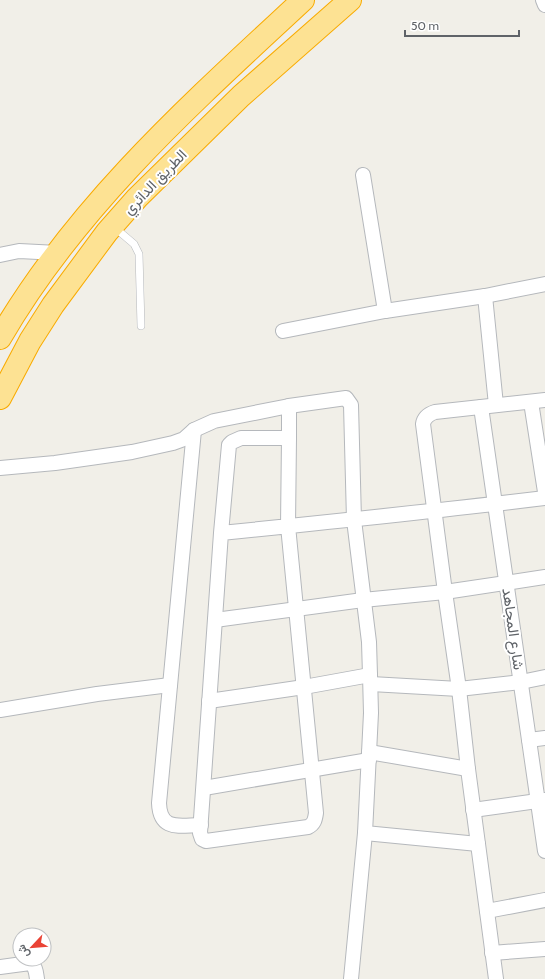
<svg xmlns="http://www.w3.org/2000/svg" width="545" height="979" font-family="Cabin,Vazirmatn,sans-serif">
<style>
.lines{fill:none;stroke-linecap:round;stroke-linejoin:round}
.lane-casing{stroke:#b5b8bc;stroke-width:8}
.street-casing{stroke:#b5b8bc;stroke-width:16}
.highway-casing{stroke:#f9ab00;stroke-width:24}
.lane{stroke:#fff;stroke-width:7}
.street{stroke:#fff;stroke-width:14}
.highway{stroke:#fde293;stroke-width:22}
.labels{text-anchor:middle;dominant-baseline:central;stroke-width:4;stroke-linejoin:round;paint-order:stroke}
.street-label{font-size:15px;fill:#5f6368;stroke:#fff}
</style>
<rect width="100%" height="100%" fill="#f1efe8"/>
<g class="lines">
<defs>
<path id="lane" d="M 114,227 L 134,244 L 139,254 L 141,326"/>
<g id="street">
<path d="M 543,0 L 545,5"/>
<path d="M 363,175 L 385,311"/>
<path d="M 0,255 L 19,251 L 58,253"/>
<path d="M 485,296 L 496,405"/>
<path d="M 283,331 L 385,311 L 485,296 L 545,284"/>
<path d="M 531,402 L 545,492"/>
<path d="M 289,406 L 289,438"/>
<path d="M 481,407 L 545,851"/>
<path d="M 194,430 L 159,803 C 160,832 180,825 201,825"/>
<path d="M 0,468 L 55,463 L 132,452 L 173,443 L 184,439 L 194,430 L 214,421 L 289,406 L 346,398 L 351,405 L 354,520 L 369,642 L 370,675 L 371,713 L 365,833 L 478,844"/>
<path d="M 221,533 L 200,833 L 202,839 L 206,841 L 308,827 C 314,824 315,820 316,813 L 288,526 L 289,438 L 241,438 L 232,442 L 229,445 L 221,533 C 329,522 437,511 545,498"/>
<path d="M 215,620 L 363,600 L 445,592 L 545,577"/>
<path d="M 371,684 L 459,689 L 521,682 L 545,677"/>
<path d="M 209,701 L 304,687 L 370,675"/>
<path d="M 0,710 L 97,694 L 170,685"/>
<path d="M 529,740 L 545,738"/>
<path d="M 369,752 L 468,769"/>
<path d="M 204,788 L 369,760"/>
<path d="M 473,810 L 545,800"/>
<path d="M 487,911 L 545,900"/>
<path d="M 492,953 L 545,949"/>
<path d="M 0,967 L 30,963 C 36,966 36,973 37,979"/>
<path d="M 351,979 L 365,833"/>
<path d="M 496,979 L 468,769 L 459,689 L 445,592 L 423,424 C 424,417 429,414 435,412 L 545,400"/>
</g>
<g id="highway">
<path d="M 0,338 C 77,205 192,103 303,0"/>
<path d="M 0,398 L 30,341 L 53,305 L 107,232 L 137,198 L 241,96 L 350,0"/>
</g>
</defs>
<use href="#lane" class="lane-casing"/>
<use href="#street" class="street-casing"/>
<use href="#highway" class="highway-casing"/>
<use href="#lane" class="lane"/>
<use href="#street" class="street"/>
<use href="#highway" class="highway"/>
</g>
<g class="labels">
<g class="street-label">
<text transform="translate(155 182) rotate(-46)">الطريق الدائري</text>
<text transform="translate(513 629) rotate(82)">شارع المجاهد</text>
</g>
</g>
<g transform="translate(32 947) rotate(244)"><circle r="19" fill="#ffffff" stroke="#bfc1c3"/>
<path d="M0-3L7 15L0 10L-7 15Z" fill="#ea4335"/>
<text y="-6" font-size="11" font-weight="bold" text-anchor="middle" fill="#5f6368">ش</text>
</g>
<path d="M405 30v6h114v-6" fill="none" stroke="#5f6368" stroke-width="2"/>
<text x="411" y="30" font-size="12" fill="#5f6368" stroke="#ffffff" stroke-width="3" paint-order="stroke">50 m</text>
</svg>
